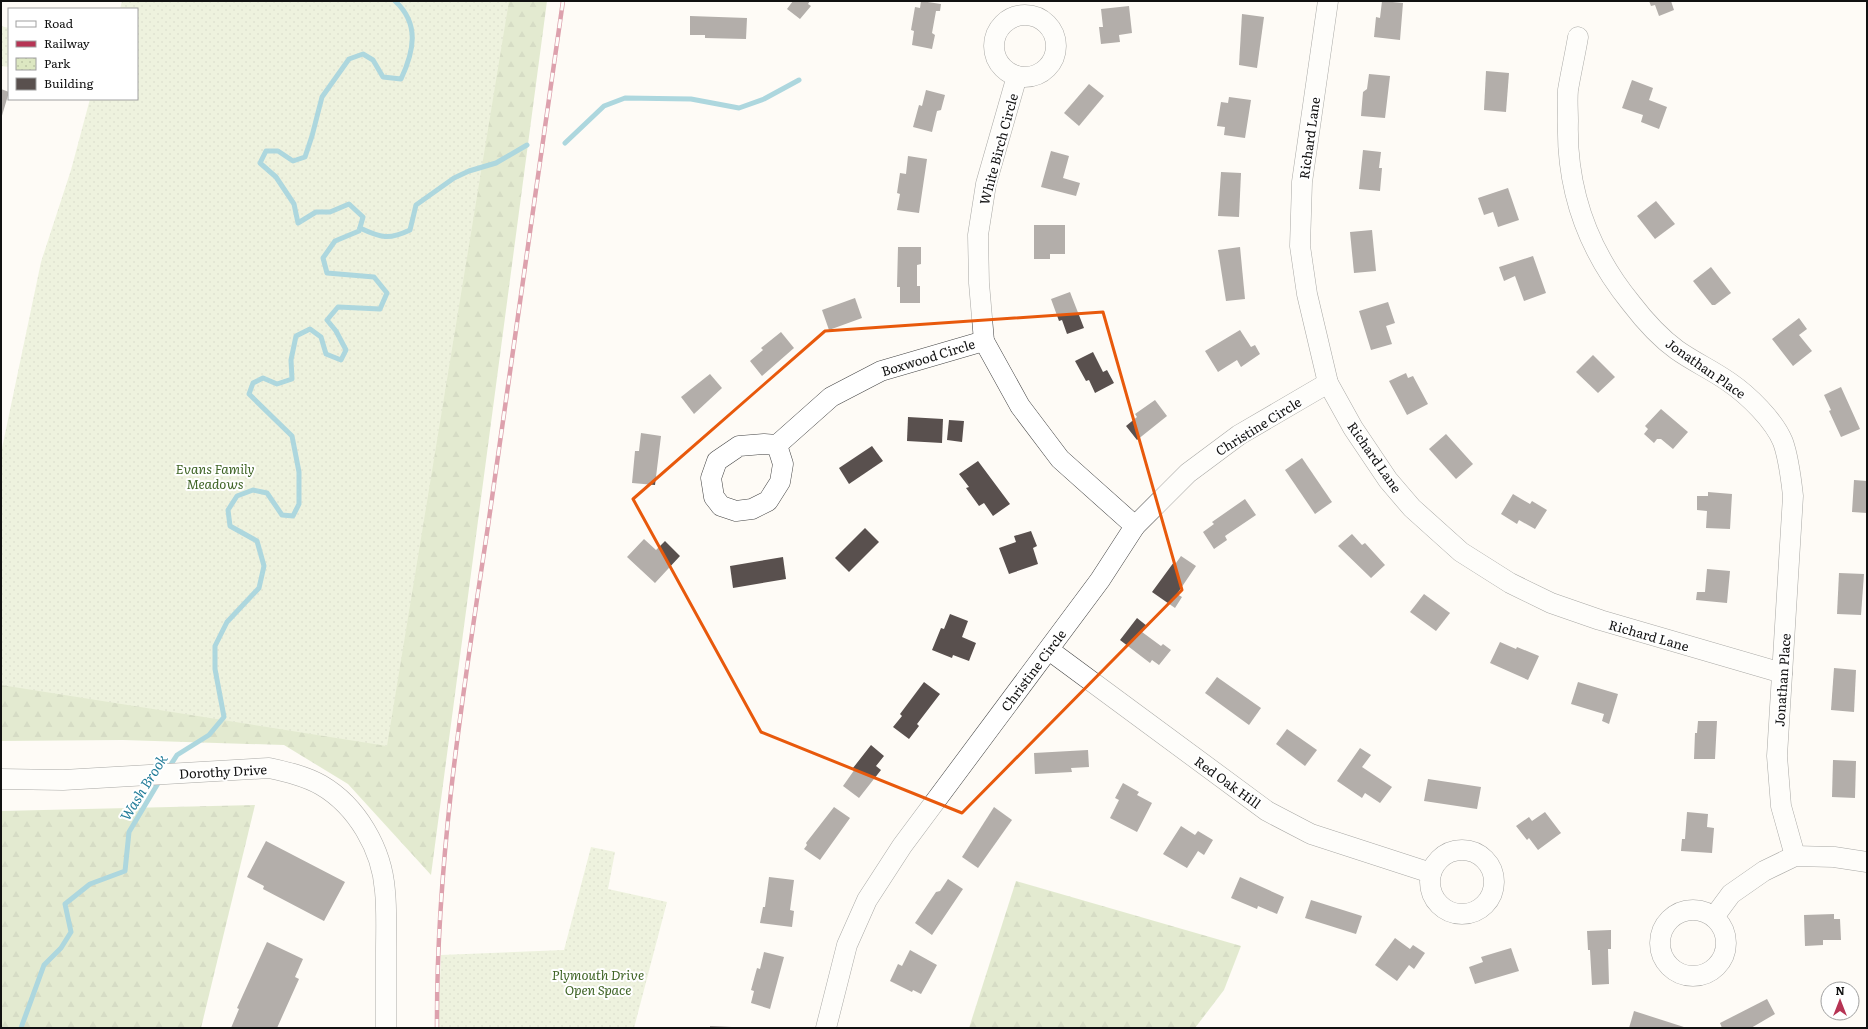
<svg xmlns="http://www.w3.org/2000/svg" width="1868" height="1029" font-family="Literata,serif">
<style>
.forest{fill:url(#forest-firs)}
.park{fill:url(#park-dots)}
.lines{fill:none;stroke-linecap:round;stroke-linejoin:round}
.stream{stroke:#4caac2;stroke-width:5}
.building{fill:#59504e}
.minor-casing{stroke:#444;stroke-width:21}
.minor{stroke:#fff;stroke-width:20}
.rail-casing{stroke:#b63454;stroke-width:4.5}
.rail{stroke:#fff;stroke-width:3;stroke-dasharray:9;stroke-linecap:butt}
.marked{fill:none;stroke:#e8590c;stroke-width:3;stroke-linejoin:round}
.labels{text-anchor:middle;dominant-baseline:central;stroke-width:4;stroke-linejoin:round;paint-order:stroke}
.street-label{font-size:13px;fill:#111;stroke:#fff}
.park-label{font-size:13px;font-style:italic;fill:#3f6426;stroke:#fff}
.water-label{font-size:14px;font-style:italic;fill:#247d99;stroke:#fff}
</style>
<defs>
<pattern id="forest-firs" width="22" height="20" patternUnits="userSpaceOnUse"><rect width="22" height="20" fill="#c4d6a2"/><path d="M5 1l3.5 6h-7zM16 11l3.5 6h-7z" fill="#a7b78a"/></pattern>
<pattern id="park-dots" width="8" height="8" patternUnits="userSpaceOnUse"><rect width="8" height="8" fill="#dce7c1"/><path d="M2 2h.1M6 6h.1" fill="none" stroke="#bcc5a5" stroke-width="1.8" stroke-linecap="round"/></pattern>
</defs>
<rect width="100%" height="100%" fill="#fefbf6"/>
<g class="forest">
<path d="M 131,1 L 547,1 L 431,875 L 348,784 L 284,745 L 123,740 L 1,741 L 1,539 L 137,99 L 137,9 Z"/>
<path d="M 255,805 L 201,1028 L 1,1028 L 1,811 Z"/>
<path d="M 1016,881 L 1241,946 L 1224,990 L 1195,1028 L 969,1028 Z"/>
</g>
<g class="park">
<path d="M 122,1 L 509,1 L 387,746 L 1,685 L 1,453 L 41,262 L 71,170 L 90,99 L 137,99 L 137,9 L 120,9 Z"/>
<path d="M 1,26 L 9,28 L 9,67 L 1,66 Z"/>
<path d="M 591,847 L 615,852 L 608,889 L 667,902 L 634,1028 L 438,1028 L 441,955 L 564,950 Z"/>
</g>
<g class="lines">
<g class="stream">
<path d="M 565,143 L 604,106 L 625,98 L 691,99 L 739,108 L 764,99 L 799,80"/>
<path d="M 360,228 C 381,238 389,240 410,230 L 416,205 L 454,178 L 469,171 L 496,163 L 527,145"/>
<path d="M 168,769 L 177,755 L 209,735 L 224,717 L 215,669 L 215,646 L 227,622 L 259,588 L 264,566 L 257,541 L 230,526 L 228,510 L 237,496 L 253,490 L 267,493 L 282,515 L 293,516 L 299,504 L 299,472 L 292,436 L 249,394 L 253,383 L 263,378 L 277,384 L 292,379 L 291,360 L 296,336 L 310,329 L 321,337 L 326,354 L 341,360 L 346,350 L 336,331 L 327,320 L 338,307 L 380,309 L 387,293 L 374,277 L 327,273 L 323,258 L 335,241 L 359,231 L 363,217 L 349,204 L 330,212 L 316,212 L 298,223 L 294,204 L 276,177 L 260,163 L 266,151 L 278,151 L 293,161 L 305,157 L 312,136 L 322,97 L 349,59 L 363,54 L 373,60 L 383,77 L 401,79 C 414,51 420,24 395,1"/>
<path d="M 21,1028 L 44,965 L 61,948 L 71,932 L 65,904 L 90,884 L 125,871 L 129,832 L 160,780"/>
</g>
</g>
<g class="building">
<path d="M 793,1 L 810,1 L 808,4 L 811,6 L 800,19 L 787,9 Z"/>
<path d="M 921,1 L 941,4 L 940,11 L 936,11 L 932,33 L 935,35 L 932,49 L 912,45 L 914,31 L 911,30 L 915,7 L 920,8 Z"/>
<path d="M 1382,1 L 1403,3 L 1400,40 L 1374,37 L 1376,17 L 1380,18 Z"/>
<path d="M 1649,1 L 1671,1 L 1674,10 L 1659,16 L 1655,5 L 1651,6 Z"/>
<path d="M 1129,6 L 1132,33 L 1119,35 L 1120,42 L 1101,44 L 1099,27 L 1103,27 L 1101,9 Z"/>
<path d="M 1242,14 L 1264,17 L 1257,68 L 1239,65 Z"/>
<path d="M 690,16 L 747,18 L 746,39 L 705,38 L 705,35 L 690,35 Z"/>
<path d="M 1486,71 L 1509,73 L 1506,112 L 1484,110 Z"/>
<path d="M 1369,74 L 1390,76 L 1385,118 L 1361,116 L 1363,92 L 1367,89 Z"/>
<path d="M 1632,80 L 1653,88 L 1649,100 L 1667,107 L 1659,129 L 1641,122 L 1643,115 L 1622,108 Z"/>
<path d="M 1089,84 L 1104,96 L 1079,126 L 1064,113 Z"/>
<path d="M 1,89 L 9,92 L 1,119 Z"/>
<path d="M 926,90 L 945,95 L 941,110 L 937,111 L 932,132 L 913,127 L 919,105 L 922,106 Z"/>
<path d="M 1229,97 L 1251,100 L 1245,138 L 1224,135 L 1225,127 L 1217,126 L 1221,102 L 1228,103 Z"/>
<path d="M 1363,150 L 1381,152 L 1379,168 L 1382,168 L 1380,191 L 1359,189 Z"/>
<path d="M 1051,151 L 1069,156 L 1063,178 L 1080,183 L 1076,196 L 1041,187 Z"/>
<path d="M 908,156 L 927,159 L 919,213 L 897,210 L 900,194 L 897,193 L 900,173 L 906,174 Z"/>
<path d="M 1221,172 L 1241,173 L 1239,217 L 1218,216 Z"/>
<path d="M 1508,188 L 1519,220 L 1498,227 L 1493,212 L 1484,215 L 1478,198 Z"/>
<path d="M 1656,201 L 1675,224 L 1655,239 L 1637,216 Z"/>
<path d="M 1034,225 L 1065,225 L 1065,254 L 1050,254 L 1050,259 L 1034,259 Z"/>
<path d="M 1372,230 L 1376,271 L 1354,273 L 1350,232 Z"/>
<path d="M 898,247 L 921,247 L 921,264 L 917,265 L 917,286 L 920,286 L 920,303 L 900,303 L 900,287 L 897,287 Z"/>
<path d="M 1240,247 L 1245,299 L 1226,301 L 1218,250 Z"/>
<path d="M 1533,256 L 1546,293 L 1524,301 L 1515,276 L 1504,281 L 1499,267 Z"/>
<path d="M 1711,267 L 1731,293 L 1715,305 L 1712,305 L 1693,281 Z"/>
<path d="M 1070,292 L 1084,328 L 1067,334 L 1062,320 L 1059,321 L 1051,299 Z"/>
<path d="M 855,298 L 862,318 L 829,330 L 822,310 Z"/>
<path d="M 1388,302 L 1395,323 L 1386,326 L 1392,344 L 1371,350 L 1359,311 Z"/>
<path d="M 1799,318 L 1807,329 L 1799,335 L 1812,351 L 1793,366 L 1772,339 Z"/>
<path d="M 1240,330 L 1251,347 L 1255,345 L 1260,354 L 1241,367 L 1237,360 L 1218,372 L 1205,351 Z"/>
<path d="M 781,332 L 794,348 L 762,376 L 750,361 L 763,350 L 761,348 Z"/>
<path d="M 1093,352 L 1103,372 L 1107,370 L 1114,383 L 1095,393 L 1089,380 L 1086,381 L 1075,361 Z"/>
<path d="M 1593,355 L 1615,377 L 1598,393 L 1576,372 Z"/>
<path d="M 1406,373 L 1408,378 L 1413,376 L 1428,404 L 1407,415 L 1389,381 Z"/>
<path d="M 710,374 L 722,388 L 694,414 L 681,397 Z"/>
<path d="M 1841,387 L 1860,429 L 1841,437 L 1829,411 L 1831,410 L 1824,395 Z"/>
<path d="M 1155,400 L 1167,416 L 1137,440 L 1126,426 L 1137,417 L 1135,414 Z"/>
<path d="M 1661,409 L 1688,432 L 1673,449 L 1661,439 L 1657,439 L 1654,443 L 1644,434 L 1648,429 L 1645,426 Z"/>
<path d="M 908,417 L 943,419 L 942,443 L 907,441 Z"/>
<path d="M 949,420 L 964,421 L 962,442 L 947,440 Z"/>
<path d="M 641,433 L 661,436 L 655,485 L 632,483 L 635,451 L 639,451 Z"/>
<path d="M 1446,434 L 1473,464 L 1456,479 L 1429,449 Z"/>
<path d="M 872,446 L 883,461 L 849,484 L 839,468 Z"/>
<path d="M 1302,458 L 1332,502 L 1315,514 L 1285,470 Z"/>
<path d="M 978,461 L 1010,504 L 993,516 L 984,503 L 979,506 L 966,488 L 969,487 L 959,474 Z"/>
<path d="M 1854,480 L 1867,481 L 1867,513 L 1852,512 Z"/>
<path d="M 1708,492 L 1732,494 L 1730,529 L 1706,528 L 1707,511 L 1697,510 L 1697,496 L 1708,496 Z"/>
<path d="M 1513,494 L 1530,504 L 1532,501 L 1547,510 L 1535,529 L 1519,520 L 1517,524 L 1501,514 Z"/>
<path d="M 1245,499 L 1256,515 L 1225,536 L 1227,540 L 1214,549 L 1203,532 L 1214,524 L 1212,522 Z"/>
<path d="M 865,528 L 879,542 L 849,572 L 835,558 Z"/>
<path d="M 1031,531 L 1037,546 L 1033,548 L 1038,564 L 1009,574 L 999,548 L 1016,542 L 1014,536 Z"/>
<path d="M 1352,534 L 1362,545 L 1365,543 L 1385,565 L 1371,578 L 1338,546 Z"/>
<path d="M 644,539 L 656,550 L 665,541 L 680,556 L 655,583 L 627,557 Z"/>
<path d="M 1181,556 L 1196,566 L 1177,594 L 1182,597 L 1175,608 L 1152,592 L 1174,562 L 1176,563 Z"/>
<path d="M 783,557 L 786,579 L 733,588 L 730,566 Z"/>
<path d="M 1707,569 L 1730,571 L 1727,603 L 1696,600 L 1697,592 L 1705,592 Z"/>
<path d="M 1839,573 L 1864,574 L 1861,615 L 1837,614 Z"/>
<path d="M 1424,594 L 1450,613 L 1436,631 L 1410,612 Z"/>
<path d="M 950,614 L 968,621 L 962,637 L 976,643 L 969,661 L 953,655 L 952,658 L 932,650 L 941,628 L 944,629 Z"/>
<path d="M 1137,618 L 1147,626 L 1142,632 L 1161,646 L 1163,644 L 1171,650 L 1159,665 L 1152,660 L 1150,663 L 1120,640 Z"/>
<path d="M 1500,642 L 1516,649 L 1517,647 L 1539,656 L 1528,680 L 1490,663 Z"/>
<path d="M 1834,668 L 1856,670 L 1854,712 L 1831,710 Z"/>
<path d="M 1217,677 L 1261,708 L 1249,725 L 1205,693 Z"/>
<path d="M 924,682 L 940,694 L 917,724 L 919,726 L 909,739 L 893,727 L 902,716 L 900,714 Z"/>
<path d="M 1578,682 L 1618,694 L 1609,724 L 1602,721 L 1604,714 L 1571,704 Z"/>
<path d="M 1698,721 L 1717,721 L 1715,759 L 1694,759 L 1695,733 L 1697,733 Z"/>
<path d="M 1287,729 L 1317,750 L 1305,766 L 1276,744 Z"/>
<path d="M 871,745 L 884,756 L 876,766 L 881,770 L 859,798 L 843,786 L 855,769 L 853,768 Z"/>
<path d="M 1360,748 L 1371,755 L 1362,767 L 1392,787 L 1380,803 L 1365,793 L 1362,798 L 1337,781 Z"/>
<path d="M 1088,750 L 1089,767 L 1071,768 L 1072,772 L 1035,774 L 1034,753 Z"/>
<path d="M 1833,760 L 1856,761 L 1855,798 L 1832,797 Z"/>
<path d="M 1428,779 L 1481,787 L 1477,809 L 1424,801 Z"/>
<path d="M 1123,783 L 1139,792 L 1137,795 L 1152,803 L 1137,832 L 1110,818 L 1119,800 L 1115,798 Z"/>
<path d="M 834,807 L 850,818 L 820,860 L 804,849 L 807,845 L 806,843 Z"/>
<path d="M 994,807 L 1012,820 L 978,868 L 962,857 Z"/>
<path d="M 1545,812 L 1561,833 L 1538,850 L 1529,838 L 1527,840 L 1516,826 L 1529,817 L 1532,821 Z"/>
<path d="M 1687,812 L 1708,814 L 1707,827 L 1714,828 L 1712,853 L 1681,851 L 1682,839 L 1685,839 Z"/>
<path d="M 1181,826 L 1195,835 L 1198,831 L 1213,840 L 1204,855 L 1198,851 L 1187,868 L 1163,854 Z"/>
<path d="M 266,841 L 345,882 L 324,921 L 263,889 L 264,886 L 247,877 Z"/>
<path d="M 769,877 L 794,880 L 790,910 L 794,911 L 792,927 L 760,923 L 763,907 L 765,907 Z"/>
<path d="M 1240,877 L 1284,897 L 1277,914 L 1258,906 L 1257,909 L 1231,898 Z"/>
<path d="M 948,879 L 963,889 L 932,935 L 915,923 L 936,892 L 940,891 Z"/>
<path d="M 1311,900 L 1362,916 L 1356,934 L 1305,918 Z"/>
<path d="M 1834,914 L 1834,919 L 1840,919 L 1841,940 L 1823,940 L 1823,945 L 1805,946 L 1804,915 Z"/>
<path d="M 1611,930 L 1611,949 L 1608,949 L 1609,984 L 1592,985 L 1590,950 L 1588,950 L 1587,931 Z"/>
<path d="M 1395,938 L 1410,949 L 1413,945 L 1425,953 L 1414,969 L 1409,965 L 1397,981 L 1375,965 Z"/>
<path d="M 267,942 L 303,959 L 295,977 L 299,979 L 277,1028 L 231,1028 L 239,1009 L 237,1008 Z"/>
<path d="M 1511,948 L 1519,971 L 1475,984 L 1469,967 L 1483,962 L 1481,957 Z"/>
<path d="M 910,950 L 937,965 L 921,994 L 913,990 L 912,992 L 890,981 L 898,964 L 902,966 Z"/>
<path d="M 764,952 L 784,957 L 770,1009 L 751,1003 L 754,991 L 751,990 L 757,968 L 760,969 Z"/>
<path d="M 1767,999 L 1775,1014 L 1751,1028 L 1722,1028 L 1720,1023 Z"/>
<path d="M 1634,1011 L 1687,1028 L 1629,1028 Z"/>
<path d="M 710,1026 L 732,1027 L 732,1028 L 710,1028 Z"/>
</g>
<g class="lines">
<defs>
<g id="minor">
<path d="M 1328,1 L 1302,182 L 1300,246 L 1307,294 L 1328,383 L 1353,428 L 1388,480 L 1412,508 L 1461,552 L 1510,583 L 1551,603 L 1600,620 L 1782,673"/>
<circle cx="1025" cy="46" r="31"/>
<path d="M 1578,37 C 1575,55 1571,72 1568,90 C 1567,100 1568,111 1568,121 C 1566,189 1587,249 1631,303 C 1644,320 1659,337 1677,350 C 1694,362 1712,370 1729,382 C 1748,395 1774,420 1783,442 C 1789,459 1791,478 1793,496 L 1777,756 L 1781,806 L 1795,856"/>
<path d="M 1017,76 L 986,184 L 978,235 L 979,283 L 984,341 L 1020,406 L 1060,459 L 1135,526"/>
<path d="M 777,445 L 783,464 L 780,482 L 768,501 L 752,509 L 736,511 L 721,506 L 714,497 L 711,478 L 717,461 L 739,446 L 764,444 L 777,445 L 831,397 L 881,371 L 984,341"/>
<path d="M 1049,650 L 1267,811 L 1311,834 L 1431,873"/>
<path d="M 1,779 L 63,780 L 269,768 C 287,772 305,776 321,785 C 357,806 382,849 385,891 C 387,911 386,932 386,952 C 386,977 386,1003 386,1028"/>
<circle cx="1462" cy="882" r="32"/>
<circle cx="1693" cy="943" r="33"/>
<path d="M 1714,917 L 1731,894 L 1764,871 L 1795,856 L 1834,857 L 1867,862"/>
<path d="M 826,1028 L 847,945 L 867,900 L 902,846 L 1100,580 L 1135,526 L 1188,473 L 1239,435 L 1328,383"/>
</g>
</defs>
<use href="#minor" class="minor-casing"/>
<use href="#minor" class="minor"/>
<defs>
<path id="rail" d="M 437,1028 C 436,860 463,692 488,526 C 513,351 538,176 563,1"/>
</defs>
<use href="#rail" class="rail-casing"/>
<use href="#rail" class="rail"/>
</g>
<path d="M0 0H1868V1029H0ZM 1103,312 L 1182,590 L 962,813 L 761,732 L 633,499 L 825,331 Z" fill="#fefbf6" fill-opacity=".55" fill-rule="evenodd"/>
<path class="marked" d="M 1103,312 L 1182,590 L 962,813 L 761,732 L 633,499 L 825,331 Z"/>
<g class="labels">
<g class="street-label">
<text transform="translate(1309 138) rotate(-82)">Richard Lane</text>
<text transform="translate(998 149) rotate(-75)">White Birch Circle</text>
<text transform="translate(928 357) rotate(-17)">Boxwood Circle</text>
<text transform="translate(1706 368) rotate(35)">Jonathan Place</text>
<text transform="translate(1258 426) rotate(-32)">Christine Circle</text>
<text transform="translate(1375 457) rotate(55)">Richard Lane</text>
<text transform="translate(1649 635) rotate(16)">Richard Lane</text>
<text transform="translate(1033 670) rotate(-53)">Christine Circle</text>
<text transform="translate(1782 680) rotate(-86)">Jonathan Place</text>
<text transform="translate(223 771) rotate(-3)">Dorothy Drive</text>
<text transform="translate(1228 782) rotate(36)">Red Oak Hill</text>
</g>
<g class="park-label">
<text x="215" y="468">Evans Family<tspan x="215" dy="15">Meadows</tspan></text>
<text x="598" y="974">Plymouth Drive<tspan x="598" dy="15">Open Space</tspan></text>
</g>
<g class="water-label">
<text transform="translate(143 787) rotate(-58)">Wash Brook</text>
</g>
</g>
<rect width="1868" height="1029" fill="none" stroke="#111111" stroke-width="4"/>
<rect x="8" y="8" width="130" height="92" fill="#ffffff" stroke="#a0a0a0"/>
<rect x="16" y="21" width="20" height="6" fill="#ffffff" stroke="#a0a0a0"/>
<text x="44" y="28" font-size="12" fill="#111111">Road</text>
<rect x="16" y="41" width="20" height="6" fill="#b63454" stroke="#a0a0a0"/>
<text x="44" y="48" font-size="12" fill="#111111">Railway</text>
<rect x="16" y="58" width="20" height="12" fill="url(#park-dots)" stroke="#a0a0a0"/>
<text x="44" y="68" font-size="12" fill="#111111">Park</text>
<rect x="16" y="78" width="20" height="12" fill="#59504e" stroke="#a0a0a0"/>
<text x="44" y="88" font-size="12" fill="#111111">Building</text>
<g transform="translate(1840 1001)"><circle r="19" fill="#ffffff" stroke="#a0a0a0"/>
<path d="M0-3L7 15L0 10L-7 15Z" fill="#b63454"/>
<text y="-6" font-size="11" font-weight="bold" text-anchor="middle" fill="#111111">N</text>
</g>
</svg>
